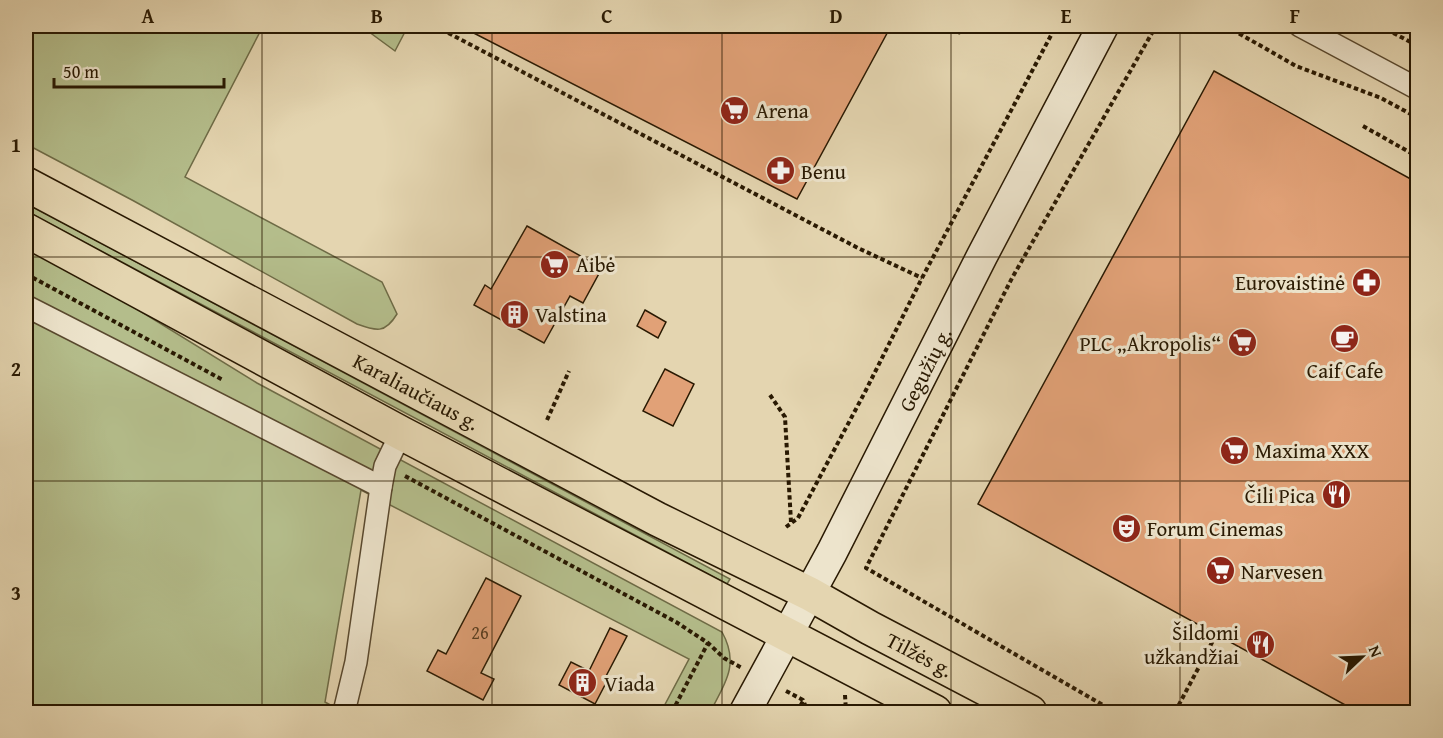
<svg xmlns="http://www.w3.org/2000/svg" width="1443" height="738" font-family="'Gentium Book Plus',serif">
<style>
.green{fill:#b4bd8b;stroke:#6e6b46;stroke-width:1.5}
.building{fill:#e1a177;stroke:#291902;stroke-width:1.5}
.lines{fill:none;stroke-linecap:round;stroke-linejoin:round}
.street-casing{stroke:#58482e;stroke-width:24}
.secondary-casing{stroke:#291902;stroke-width:33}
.highway-casing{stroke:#291902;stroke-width:36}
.path{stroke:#291902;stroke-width:4;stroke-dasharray:4.5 3;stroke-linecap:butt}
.street{stroke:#ede4cc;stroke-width:21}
.secondary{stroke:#ede4cc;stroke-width:30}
.highway{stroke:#e4d5b0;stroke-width:33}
.grid{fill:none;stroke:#291902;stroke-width:1.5;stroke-opacity:0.55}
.labels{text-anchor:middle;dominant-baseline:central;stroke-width:6;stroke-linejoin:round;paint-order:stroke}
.number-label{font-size:18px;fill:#573b1f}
.poi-label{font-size:21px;fill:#291902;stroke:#ede4cc;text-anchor:start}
.street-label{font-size:21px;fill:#291902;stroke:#ede4cc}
.neatline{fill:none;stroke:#291902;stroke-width:2}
.grid-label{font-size:20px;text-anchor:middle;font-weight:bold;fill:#291902}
</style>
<rect width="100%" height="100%" fill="#e4d5b0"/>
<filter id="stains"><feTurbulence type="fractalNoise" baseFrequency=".00333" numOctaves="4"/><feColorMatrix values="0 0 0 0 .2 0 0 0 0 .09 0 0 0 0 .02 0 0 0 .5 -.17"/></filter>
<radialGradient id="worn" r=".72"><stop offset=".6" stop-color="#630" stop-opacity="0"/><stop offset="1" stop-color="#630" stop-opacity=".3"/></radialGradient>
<g class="green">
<path d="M 26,26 L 263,26 L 185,177 L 382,282 L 397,314 C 385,334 376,331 357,324 L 132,200 L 26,144 Z"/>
<path d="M 361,26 L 408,26 L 395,51 Z"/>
<path d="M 26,203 L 730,579 L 727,584 L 26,211 Z"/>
<path d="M 26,245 L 93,282 L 257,383 L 722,632 C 740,664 725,684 710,712 L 661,712 L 689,659 L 361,490 L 325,702 L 343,712 L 26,712 L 26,578 L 30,567 L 26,565 Z"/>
</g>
<g class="building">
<path d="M 460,26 L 891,26 L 797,199 Z"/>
<path d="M 1214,71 L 1418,183 L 1418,712 L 1358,712 L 978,504 Z"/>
<path d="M 527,226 L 602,268 L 583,303 L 570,296 L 544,343 L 474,305 L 485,285 L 491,289 Z"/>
<path d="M 645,310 L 666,322 L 658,338 L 637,326 Z"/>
<path d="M 665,369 L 694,384 L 673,426 L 643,411 Z"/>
<path d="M 486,578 L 521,596 L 481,673 L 494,679 L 483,700 L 427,671 L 438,650 L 446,654 Z"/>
<path d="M 610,628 L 627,636 L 604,680 L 607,681 L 595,704 L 559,685 L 571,662 L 589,671 Z"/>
</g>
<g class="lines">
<defs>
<g id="street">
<path d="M 1300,26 L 1418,89"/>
<path d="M 26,306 L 381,487"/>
<path d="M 344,712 L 356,662 L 381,487 L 385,466 L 401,433"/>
</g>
<g id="secondary">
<path id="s1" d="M 745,712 L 832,552 L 982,256 L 1103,26"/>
</g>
<g id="highway">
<path id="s2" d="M 26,184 L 657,519 L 810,594 L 870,628 L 1030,712"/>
<path d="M 26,230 L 401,433 L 935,712"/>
</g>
</defs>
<use href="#street" class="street-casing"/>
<use href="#secondary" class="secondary-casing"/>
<use href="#highway" class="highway-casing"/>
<g class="path">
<path d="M 435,26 L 858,248 L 922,278"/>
<path d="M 1226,26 L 1296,66 L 1381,98 L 1418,118"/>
<path d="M 1380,26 L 1418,46"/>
<path d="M 958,33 L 974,26"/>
<path d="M 1363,126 L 1418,157"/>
<path d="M 26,274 L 223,380"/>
<path d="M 770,395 L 785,417 L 791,522"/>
<path d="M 547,420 L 569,371"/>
<path d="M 405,476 L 676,622 L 708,643 L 724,658 L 742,668"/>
<path d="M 786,527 L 798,518 L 865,392 L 922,278 L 1056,26"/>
<path d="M 786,691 L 803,700 L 808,712"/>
<path d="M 845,695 L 846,712"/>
<path d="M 672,712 L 708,643"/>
<path d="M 797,712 L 803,701"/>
<path d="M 1115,712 L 866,568 L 1012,278 L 1156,26"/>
<path d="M 1175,712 L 1216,635"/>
</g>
<use href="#street" class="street"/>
<use href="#secondary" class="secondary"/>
<use href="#highway" class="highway"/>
</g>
<path class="grid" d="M 262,26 L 262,712M 492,26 L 492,712M 722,26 L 722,712M 951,26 L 951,712M 1180,26 L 1180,712M 26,257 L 1418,257M 26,481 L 1418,481"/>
<defs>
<symbol id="supermarket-disc" viewBox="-11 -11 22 22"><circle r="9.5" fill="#8f2418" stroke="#ede4cc"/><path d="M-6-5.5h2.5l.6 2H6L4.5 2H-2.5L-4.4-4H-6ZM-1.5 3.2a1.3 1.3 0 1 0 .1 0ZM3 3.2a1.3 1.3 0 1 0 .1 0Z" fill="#fff"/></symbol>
<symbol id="pharmacy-disc" viewBox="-11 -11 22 22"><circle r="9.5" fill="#8f2418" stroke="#ede4cc"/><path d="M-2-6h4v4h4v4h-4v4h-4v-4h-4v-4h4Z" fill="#fff"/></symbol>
<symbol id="building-disc" viewBox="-11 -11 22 22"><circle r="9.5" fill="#8f2418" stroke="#ede4cc"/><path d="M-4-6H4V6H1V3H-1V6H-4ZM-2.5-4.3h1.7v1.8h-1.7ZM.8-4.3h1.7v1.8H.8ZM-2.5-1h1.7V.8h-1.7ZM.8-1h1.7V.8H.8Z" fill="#fff"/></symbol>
<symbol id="cafe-disc" viewBox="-11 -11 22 22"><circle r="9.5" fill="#8f2418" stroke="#ede4cc"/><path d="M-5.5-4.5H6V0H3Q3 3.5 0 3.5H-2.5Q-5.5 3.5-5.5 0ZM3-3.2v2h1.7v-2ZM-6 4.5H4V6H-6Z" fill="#fff"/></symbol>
<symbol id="restaurant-disc" viewBox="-11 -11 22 22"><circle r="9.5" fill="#8f2418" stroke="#ede4cc"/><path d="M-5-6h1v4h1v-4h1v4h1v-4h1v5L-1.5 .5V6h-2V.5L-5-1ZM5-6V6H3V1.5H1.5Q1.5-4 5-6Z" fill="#fff"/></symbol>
<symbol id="theatre-disc" viewBox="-11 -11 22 22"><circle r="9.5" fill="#8f2418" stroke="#ede4cc"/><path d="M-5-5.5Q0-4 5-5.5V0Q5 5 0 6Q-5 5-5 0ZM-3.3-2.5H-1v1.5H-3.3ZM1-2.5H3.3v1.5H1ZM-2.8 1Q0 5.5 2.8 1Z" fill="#fff"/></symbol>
</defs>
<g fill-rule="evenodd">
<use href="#supermarket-disc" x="718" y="94" width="33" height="33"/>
<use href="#pharmacy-disc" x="764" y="154" width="33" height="33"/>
<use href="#supermarket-disc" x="538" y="248" width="33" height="33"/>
<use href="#pharmacy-disc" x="1350" y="266" width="33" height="33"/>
<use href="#building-disc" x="498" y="298" width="33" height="33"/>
<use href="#cafe-disc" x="1328" y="322" width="33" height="33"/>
<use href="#supermarket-disc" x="1226" y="326" width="33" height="33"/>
<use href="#supermarket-disc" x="1218" y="434" width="33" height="33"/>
<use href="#restaurant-disc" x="1320" y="478" width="33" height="33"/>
<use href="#theatre-disc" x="1110" y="512" width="33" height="33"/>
<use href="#supermarket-disc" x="1204" y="554" width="33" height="33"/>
<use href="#restaurant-disc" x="1244" y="628" width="33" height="33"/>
<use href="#building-disc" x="566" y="666" width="33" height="33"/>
</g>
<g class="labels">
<g class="number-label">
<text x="480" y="632">26</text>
</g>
<g class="poi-label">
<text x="756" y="110">Arena</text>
<text x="801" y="171">Benu</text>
<text x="576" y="264">Aibė</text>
<text x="1345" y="282" text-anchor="end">Eurovaistinė</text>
<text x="535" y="314">Valstina</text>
<text x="1221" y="343" text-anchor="end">PLC „Akropolis“</text>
<text x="1345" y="370" text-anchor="middle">Caif Cafe</text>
<text x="1255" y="450">Maxima XXX</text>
<text x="1315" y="495" text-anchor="end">Čili Pica</text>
<text x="1147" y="528">Forum Cinemas</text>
<text x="1241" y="571">Narvesen</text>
<text x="1239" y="632" text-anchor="end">Šildomi<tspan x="1239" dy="24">užkandžiai</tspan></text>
<text x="604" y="683">Viada</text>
</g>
<g class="street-label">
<text stroke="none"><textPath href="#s1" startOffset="387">Gegužių g.</textPath></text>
<text stroke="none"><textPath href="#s2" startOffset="442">Karaliaučiaus g.</textPath></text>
<text stroke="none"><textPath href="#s2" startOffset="1010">Tilžės g.</textPath></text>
</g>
</g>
<rect width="1443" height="738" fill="none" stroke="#e4d5b0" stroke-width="66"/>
<g transform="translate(1362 657) rotate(67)" stroke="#ede4cc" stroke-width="4.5" paint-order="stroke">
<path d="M0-4.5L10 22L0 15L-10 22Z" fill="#291902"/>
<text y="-9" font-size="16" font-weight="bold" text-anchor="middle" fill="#291902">N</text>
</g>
<path d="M54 78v9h170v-9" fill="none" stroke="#291902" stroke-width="3"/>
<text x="63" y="78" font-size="18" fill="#291902" stroke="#ede4cc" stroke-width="4.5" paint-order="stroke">50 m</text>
<rect x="33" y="33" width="1377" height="672" class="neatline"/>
<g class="grid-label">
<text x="148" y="23">A</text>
<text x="377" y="23">B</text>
<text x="607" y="23">C</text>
<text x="836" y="23">D</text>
<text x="1066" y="23">E</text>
<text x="1295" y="23">F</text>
<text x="16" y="152">1</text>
<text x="16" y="376">2</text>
<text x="16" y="600">3</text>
</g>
<rect width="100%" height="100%" filter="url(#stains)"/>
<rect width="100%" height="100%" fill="url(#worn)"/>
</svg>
